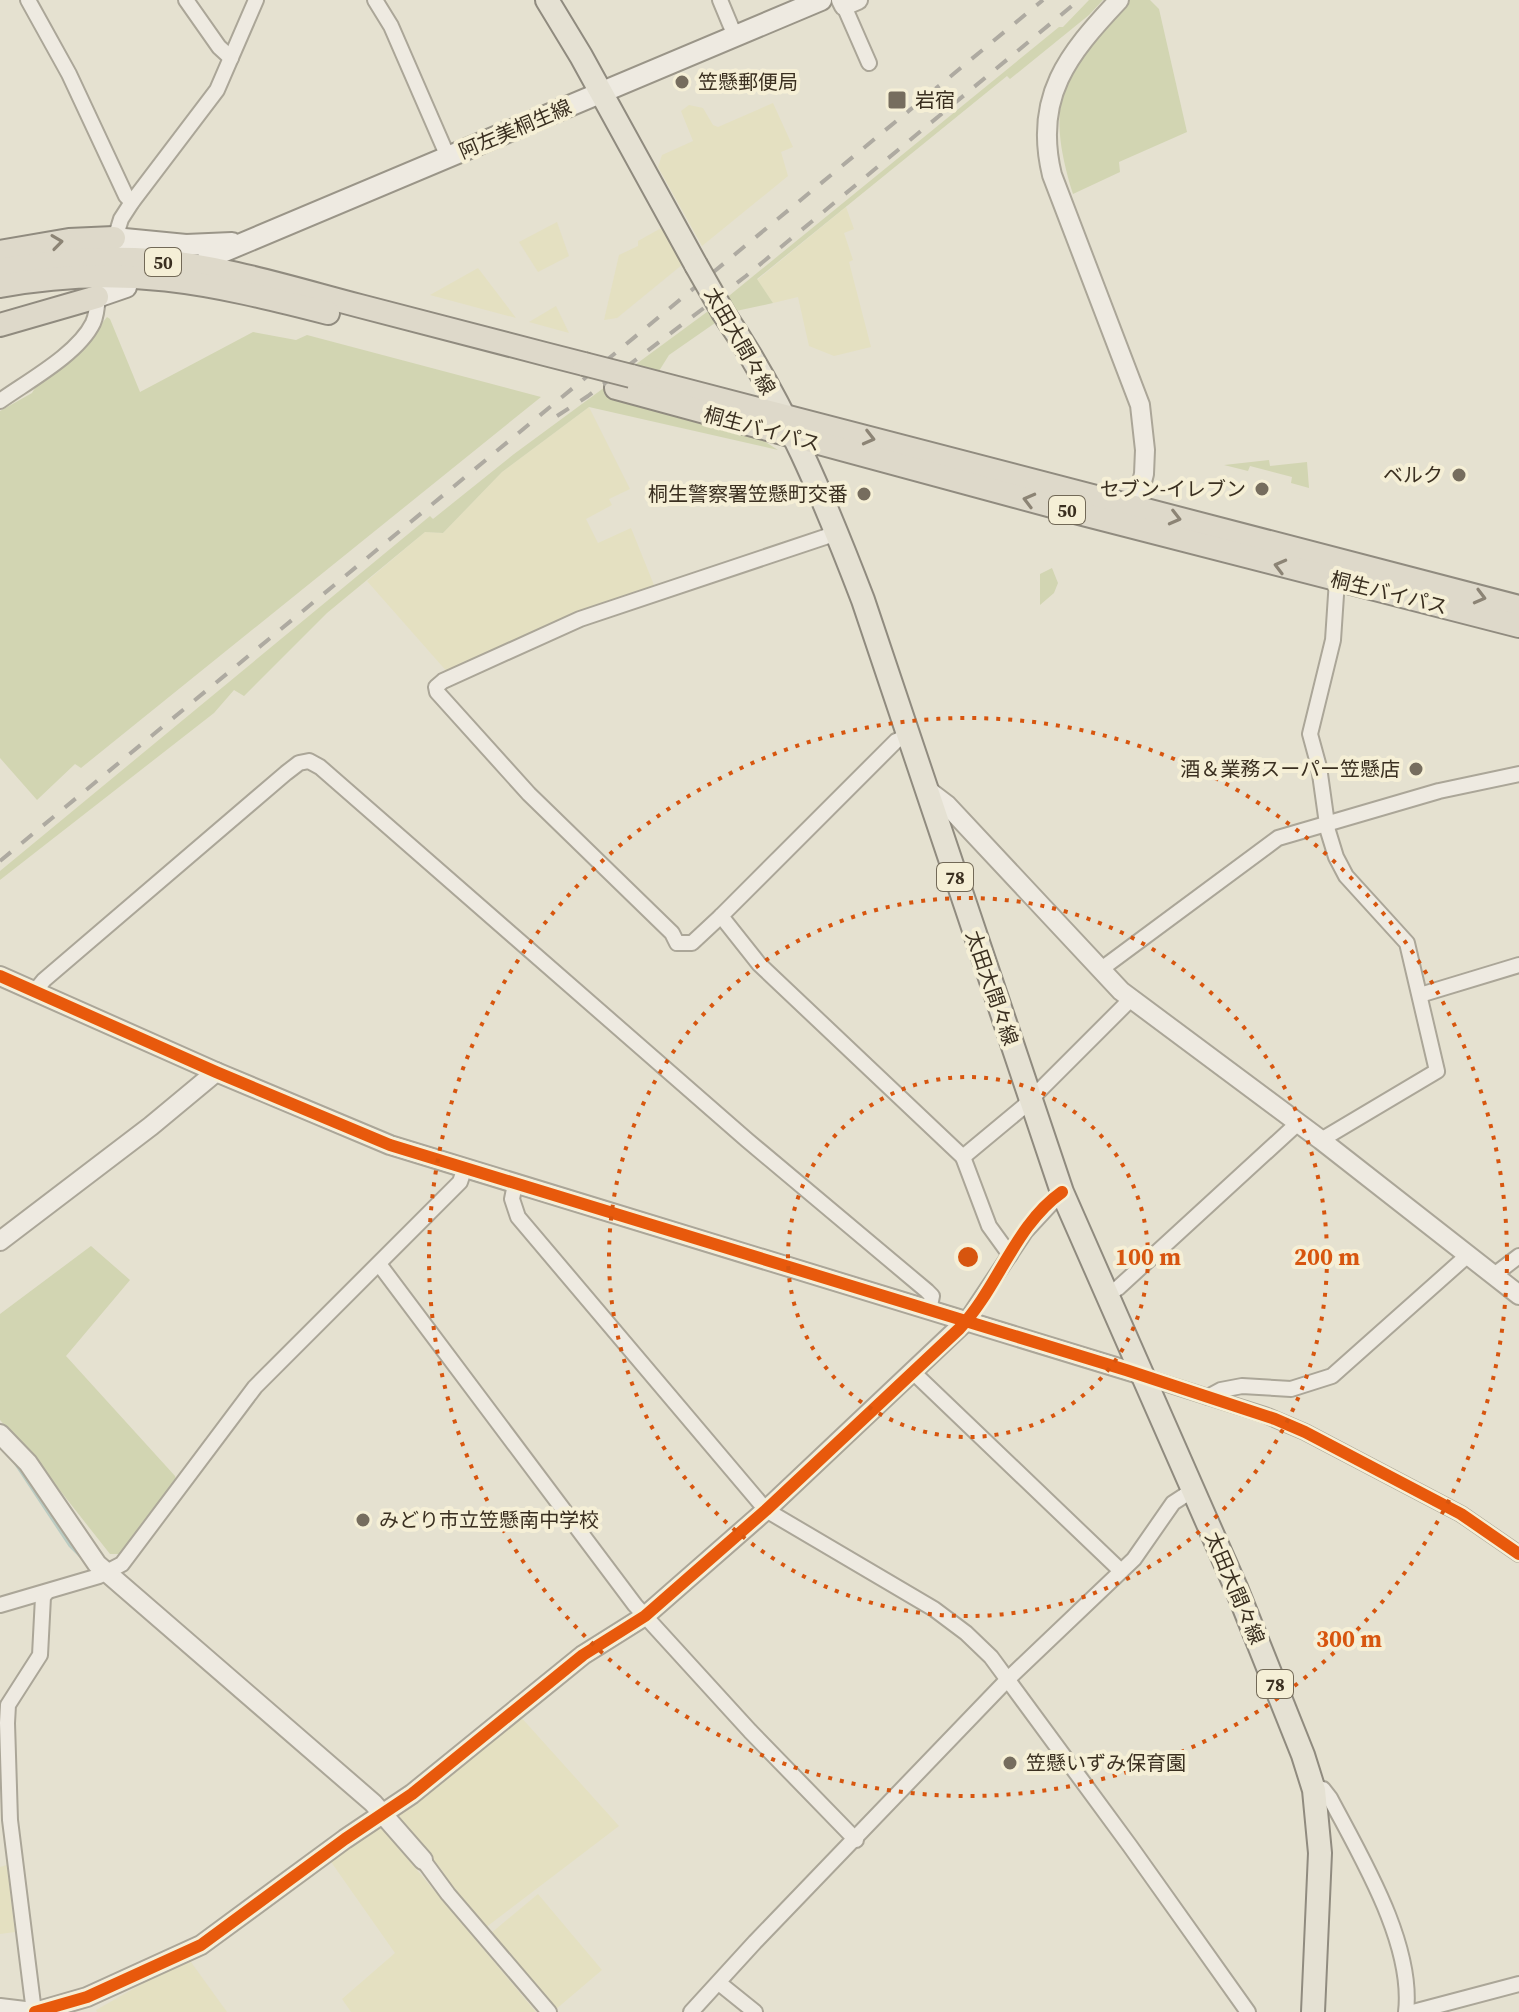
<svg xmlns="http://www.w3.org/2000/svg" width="1519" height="2012" font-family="'Source Serif 4','Noto Sans JP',serif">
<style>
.farmland{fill:#e4e0c1}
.green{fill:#d2d5b2}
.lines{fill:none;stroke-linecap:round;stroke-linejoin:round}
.stream{stroke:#bacbc2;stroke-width:4}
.minor-casing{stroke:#aba698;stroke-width:18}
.tertiary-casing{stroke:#aba698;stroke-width:22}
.secondary-casing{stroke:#9a9588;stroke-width:24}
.primary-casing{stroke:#908b7f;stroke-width:26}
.trunk-casing{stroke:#908b7f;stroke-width:26}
.minor{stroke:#eeeae1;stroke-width:14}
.tertiary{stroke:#eeeae1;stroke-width:18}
.secondary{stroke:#eeeae1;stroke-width:20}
.primary{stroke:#e5e1d3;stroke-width:22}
.trunk{stroke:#ded9ca;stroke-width:22}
.rail{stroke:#aeaaa1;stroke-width:4;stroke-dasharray:14 14;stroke-linecap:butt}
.primary-bridge-casing{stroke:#908b7f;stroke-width:26;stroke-linecap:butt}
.trunk-bridge-casing{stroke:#908b7f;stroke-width:26;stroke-linecap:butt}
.primary-bridge{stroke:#e5e1d3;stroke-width:22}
.trunk-bridge{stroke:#ded9ca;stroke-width:22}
.cycleway-casing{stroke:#f5efd6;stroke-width:17}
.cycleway{stroke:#e8590c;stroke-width:12}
.oneway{stroke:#8c8475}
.ring{fill:none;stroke:#d7550e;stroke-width:4;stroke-dasharray:4 8}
.poi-dot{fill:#766d5e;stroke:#f5efd6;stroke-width:3}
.labels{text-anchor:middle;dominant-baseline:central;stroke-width:8;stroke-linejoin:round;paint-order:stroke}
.shield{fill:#f5efd6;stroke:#726957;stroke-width:2}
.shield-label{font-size:18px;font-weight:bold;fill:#3a2f20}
.poi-label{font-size:20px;fill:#3a2f20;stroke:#f5efd6;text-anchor:start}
.street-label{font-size:20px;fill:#3a2f20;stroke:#f5efd6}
.centre{fill:#d7550e;stroke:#f5efd6;stroke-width:4}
.ring-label{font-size:24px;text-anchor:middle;font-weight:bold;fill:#d7550e;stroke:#f5efd6;stroke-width:8;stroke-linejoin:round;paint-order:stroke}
</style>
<rect width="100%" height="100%" fill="#e5e1d0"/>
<g class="farmland">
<path d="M 773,103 L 793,147 L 781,152 L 788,176 L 702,246 L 658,167 L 662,155 L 693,141 L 681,111 L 689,105 L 703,108 L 713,125 L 718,127 Z"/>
<path d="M 846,207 L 854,229 L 844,233 L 853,260 L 849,262 L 871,347 L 834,356 L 809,346 L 798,297 L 773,303 L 757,280 Z"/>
<path d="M 557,222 L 569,256 L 538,272 L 519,242 Z"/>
<path d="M 663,227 L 683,264 L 617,318 L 604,320 L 619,255 L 638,246 L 638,241 Z"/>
<path d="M 478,268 L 516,318 L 430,295 Z"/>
<path d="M 556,306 L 569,333 L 529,322 Z"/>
<path d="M 589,407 L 630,489 L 609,499 L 612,505 L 586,519 L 598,543 L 631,528 L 654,585 L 652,591 L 449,674 L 367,581 L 425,532 L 443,533 L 502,472 Z"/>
<path d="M 519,1715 L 619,1826 L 485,1928 L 460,1901 L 442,1870 L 398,1819 L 399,1812 Z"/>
<path d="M 380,1826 L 536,2012 L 351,2012 L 342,1999 L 395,1953 L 329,1859 Z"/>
<path d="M 7,1865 L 15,1932 L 0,1934 L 0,1867 Z"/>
<path d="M 538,1894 L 602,1970 L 555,2010 L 490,1934 Z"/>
<path d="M 188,1958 L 227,2012 L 97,2012 L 96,2010 Z"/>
</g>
<g class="green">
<path d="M 1089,0 L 1103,0 L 1089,15 L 1010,79 L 1007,76 L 757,279 L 773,303 L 736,311 L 732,307 L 714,317 L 715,323 L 669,355 L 659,371 L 639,366 L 604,395 L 764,441 L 778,450 L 589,407 L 502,472 L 443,533 L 425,532 L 327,613 L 244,696 L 234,690 L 214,713 L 0,880 L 0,871 L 430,516 L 433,519 L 514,454 L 730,295 L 1059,27 L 1063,27 Z"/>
<path d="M 1129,0 L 1150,0 L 1159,9 L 1187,132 L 1119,162 L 1120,172 L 1073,194 C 1043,96 1064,72 1129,0 Z"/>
<path d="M 107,317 L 110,319 L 140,392 L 253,332 L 296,340 L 307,335 L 541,397 L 81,768 L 75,764 L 37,800 L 0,758 L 0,411 L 32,393 L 38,383 L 81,349 Z"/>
<path d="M 1269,460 L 1270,466 L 1307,462 L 1309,488 L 1291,483 L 1292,477 L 1250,466 L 1248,471 L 1224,465 Z"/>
<path d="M 1052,568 L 1058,583 L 1054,593 L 1040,605 L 1040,574 Z"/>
<path d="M 91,1246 L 130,1280 L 66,1356 L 175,1476 L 177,1482 L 121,1554 L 110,1554 L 36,1460 L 0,1420 L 0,1314 Z"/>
</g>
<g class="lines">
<path class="stream" d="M 15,1462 L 70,1545 L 81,1556"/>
<defs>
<g id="minor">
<path d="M 28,0 L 69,74 L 126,196 L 132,202"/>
<path d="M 186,0 L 219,47 L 231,58"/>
<path d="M 375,0 L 391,26 L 448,157"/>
<path d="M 720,0 L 735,36"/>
<path d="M 844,6 L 869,63"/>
<path d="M 113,245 L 121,219 L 132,202 L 217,90 L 256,0"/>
<path d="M 0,401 C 28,381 78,354 93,323 C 98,312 97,302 98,291"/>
<path d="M 837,533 L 580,619 L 443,681 L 436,687 L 437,692 L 529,794 L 672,933 L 677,943 L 692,943 L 721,916 L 896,741 L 907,736"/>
<path d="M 721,916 L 759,964 L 963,1157 L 1022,1108 L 1131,999"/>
<path d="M 1100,970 L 1278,838 L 1439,791 L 1519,774"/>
<path d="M 35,991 L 44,980 L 286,773 L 299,763 L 309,761 L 320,767 L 747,1140 L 927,1291 L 932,1296 L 929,1311"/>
<path d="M 1420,995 L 1519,965"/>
<path d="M 1321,1140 L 1437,1071 L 1407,943 L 1346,876 L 1336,857 L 1328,831 L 1319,767 L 1310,734 L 1333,640 L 1337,580"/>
<path d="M 963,1157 L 989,1226 L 1010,1255"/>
<path d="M 515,1184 L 512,1199 L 518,1217 L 766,1510 L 934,1609 L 966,1633 L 991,1657 L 1130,1846 L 1248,2012"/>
<path d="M 379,1264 L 635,1605 L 750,1731 L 856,1840"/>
<path d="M 1494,1275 L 1519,1256"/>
<path d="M 1106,1295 L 1118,1288 L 1298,1123"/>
<path d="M 965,1322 L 1025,1232 L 1062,1192"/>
<path d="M 913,1372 L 1121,1571"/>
<path d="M 1142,1376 L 1265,1415 L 1305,1432 L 1461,1514 L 1519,1554"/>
<path d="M 1208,1397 L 1221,1390 L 1242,1386 L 1291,1389 L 1332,1376 L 1468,1255"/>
<path d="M 0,1605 L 99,1576 L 122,1564 L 255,1387 L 460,1182 L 464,1170"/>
<path d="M 1314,1790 L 1323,1789 L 1330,1798 C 1361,1857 1414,1944 1406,2012"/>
<path d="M 423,1860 L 448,1894 L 549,2012"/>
<path d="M 719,1983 L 755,2012"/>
<path d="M 34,2012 L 10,1820 L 7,1723 L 8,1705 L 40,1655 L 43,1597 L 47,1592"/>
<path d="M 691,2012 L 755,1942 L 1008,1679 L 1134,1559 L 1173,1503 L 1193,1490"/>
<path d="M 1413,2012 L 1519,1984"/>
</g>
<g id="tertiary">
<path d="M 841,0 L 844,6 L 858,0"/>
<path d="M 1119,0 C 1068,54 1033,97 1052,175 L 1140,405 L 1145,450 L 1144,474 L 1132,520"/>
<path d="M 926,789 L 947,805 L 1121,991 L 1321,1140 L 1519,1295"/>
<path d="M 0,976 L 216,1072 L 390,1145 L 1142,1375"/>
<path d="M 0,1241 L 151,1126 L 216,1072"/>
<path d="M 0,1434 L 28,1463 L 97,1564 L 373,1803 L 423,1860"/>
<path d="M 0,2008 L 33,2012"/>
<path d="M 35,2012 L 87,1997 L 201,1945 L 345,1839 L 412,1794 L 583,1655 L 645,1616 L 766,1510 L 965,1322"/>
</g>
<g id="secondary">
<path d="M 114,238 L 186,245 L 232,243"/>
<path d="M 208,258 L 821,0"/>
<path d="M 97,297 L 126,287"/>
</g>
<g id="primary">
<path d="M 547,0 L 581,56 L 696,265"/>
<path d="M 724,314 C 784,402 825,501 863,600 L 1062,1192 L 1237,1590 L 1303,1755 L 1314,1790 L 1320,1853 L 1313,2012"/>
</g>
<g id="trunk">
<path d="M 0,252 L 69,240 L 114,238"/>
<path d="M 0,270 C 50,261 101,256 152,260 C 222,266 291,288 360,306 C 434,325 509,345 584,364"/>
<path d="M 0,286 C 122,263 211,283 328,313"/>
<path d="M 0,325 L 97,297"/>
<path d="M 631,376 L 1519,607"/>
<path d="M 616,388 L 1059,508 L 1519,626"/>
</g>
</defs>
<use href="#minor" class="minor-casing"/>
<use href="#tertiary" class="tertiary-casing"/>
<use href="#secondary" class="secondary-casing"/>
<use href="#primary" class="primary-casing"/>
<use href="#trunk" class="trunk-casing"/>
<use href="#minor" class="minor"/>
<use href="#tertiary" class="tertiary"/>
<use href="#secondary" class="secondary"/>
<use href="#primary" class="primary"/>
<use href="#trunk" class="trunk"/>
<g class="rail">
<path d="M 557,416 L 588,396 L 746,276 L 1079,0"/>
<path d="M 0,861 L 1043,0"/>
</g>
<defs>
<path id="primary-bridge" d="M 696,265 L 724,314"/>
<path id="trunk-bridge" d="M 584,364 L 631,376"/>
</defs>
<use href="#primary-bridge" class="primary-bridge-casing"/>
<use href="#trunk-bridge" class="trunk-bridge-casing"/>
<use href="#primary-bridge" class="primary-bridge"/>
<use href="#trunk-bridge" class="trunk-bridge"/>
<defs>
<g id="cycleway">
<path d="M 0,976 L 216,1072 L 390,1145 L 1126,1370 L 1275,1419 L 1305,1432 L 1461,1514 L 1519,1554"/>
<path d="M 35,2012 L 87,1997 L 201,1945 L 345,1839 L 412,1794 L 583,1655 L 645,1616 L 766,1510 L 959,1329 C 998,1288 1015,1225 1062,1192"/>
</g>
</defs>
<use href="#cycleway" class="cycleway-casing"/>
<use href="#cycleway" class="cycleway"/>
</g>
<defs><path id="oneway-chevron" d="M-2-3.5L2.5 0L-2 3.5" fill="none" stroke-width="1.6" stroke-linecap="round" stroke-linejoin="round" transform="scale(2)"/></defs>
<g class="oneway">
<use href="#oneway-chevron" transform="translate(57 242) rotate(-8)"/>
<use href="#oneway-chevron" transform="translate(869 438) rotate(14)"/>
<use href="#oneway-chevron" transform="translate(1029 500) rotate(-165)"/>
<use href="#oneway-chevron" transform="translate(1175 518) rotate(14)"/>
<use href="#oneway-chevron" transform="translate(1280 566) rotate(-165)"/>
<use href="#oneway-chevron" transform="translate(1480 597) rotate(15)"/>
</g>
<g class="ring">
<circle cx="968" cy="1257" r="180"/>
<circle cx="968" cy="1257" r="359"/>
<circle cx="968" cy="1257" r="539"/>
</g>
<g class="poi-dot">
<circle cx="682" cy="82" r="8"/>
<rect x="887" y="90" width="20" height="20" rx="4"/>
<circle cx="1459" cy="475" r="8"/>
<circle cx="1262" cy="489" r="8"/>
<circle cx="864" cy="494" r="8"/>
<circle cx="1416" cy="769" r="8"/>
<circle cx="363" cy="1520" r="8"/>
<circle cx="1010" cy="1763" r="8"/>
</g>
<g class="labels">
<g class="shield">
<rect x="145" y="248" width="36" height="28" rx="6"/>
<rect x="1049" y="496" width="36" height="28" rx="6"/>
<rect x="937" y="863" width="36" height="28" rx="6"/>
<rect x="1257" y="1670" width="36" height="28" rx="6"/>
</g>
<g class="shield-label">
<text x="163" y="262">50</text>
<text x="1067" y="510">50</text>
<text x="955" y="877">78</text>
<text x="1275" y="1684">78</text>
</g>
<g class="poi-label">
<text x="698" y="82">笠懸郵便局</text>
<text x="915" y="100">岩宿</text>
<text x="1443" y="475" text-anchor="end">ベルク</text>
<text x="1246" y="489" text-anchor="end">セブン-イレブン</text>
<text x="848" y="494" text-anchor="end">桐生警察署笠懸町交番</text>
<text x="1400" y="769" text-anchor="end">酒＆業務スーパー笠懸店</text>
<text x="379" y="1520">みどり市立笠懸南中学校</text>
<text x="1026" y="1763">笠懸いずみ保育園</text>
</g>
<g class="street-label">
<text transform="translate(515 129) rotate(-23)">阿左美桐生線</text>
<text transform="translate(740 341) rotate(60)">太田大間々線</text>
<text transform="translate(762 429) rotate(15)">桐生バイパス</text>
<text transform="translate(1389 593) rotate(14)">桐生バイパス</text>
<text transform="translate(992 988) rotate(71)">太田大間々線</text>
<text transform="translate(1235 1588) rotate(67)">太田大間々線</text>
</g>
</g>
<circle cx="968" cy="1257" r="12" class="centre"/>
<g class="ring-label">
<text x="1148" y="1265">100 m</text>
<text x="1327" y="1265">200 m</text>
<text x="1349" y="1647">300 m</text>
</g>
</svg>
